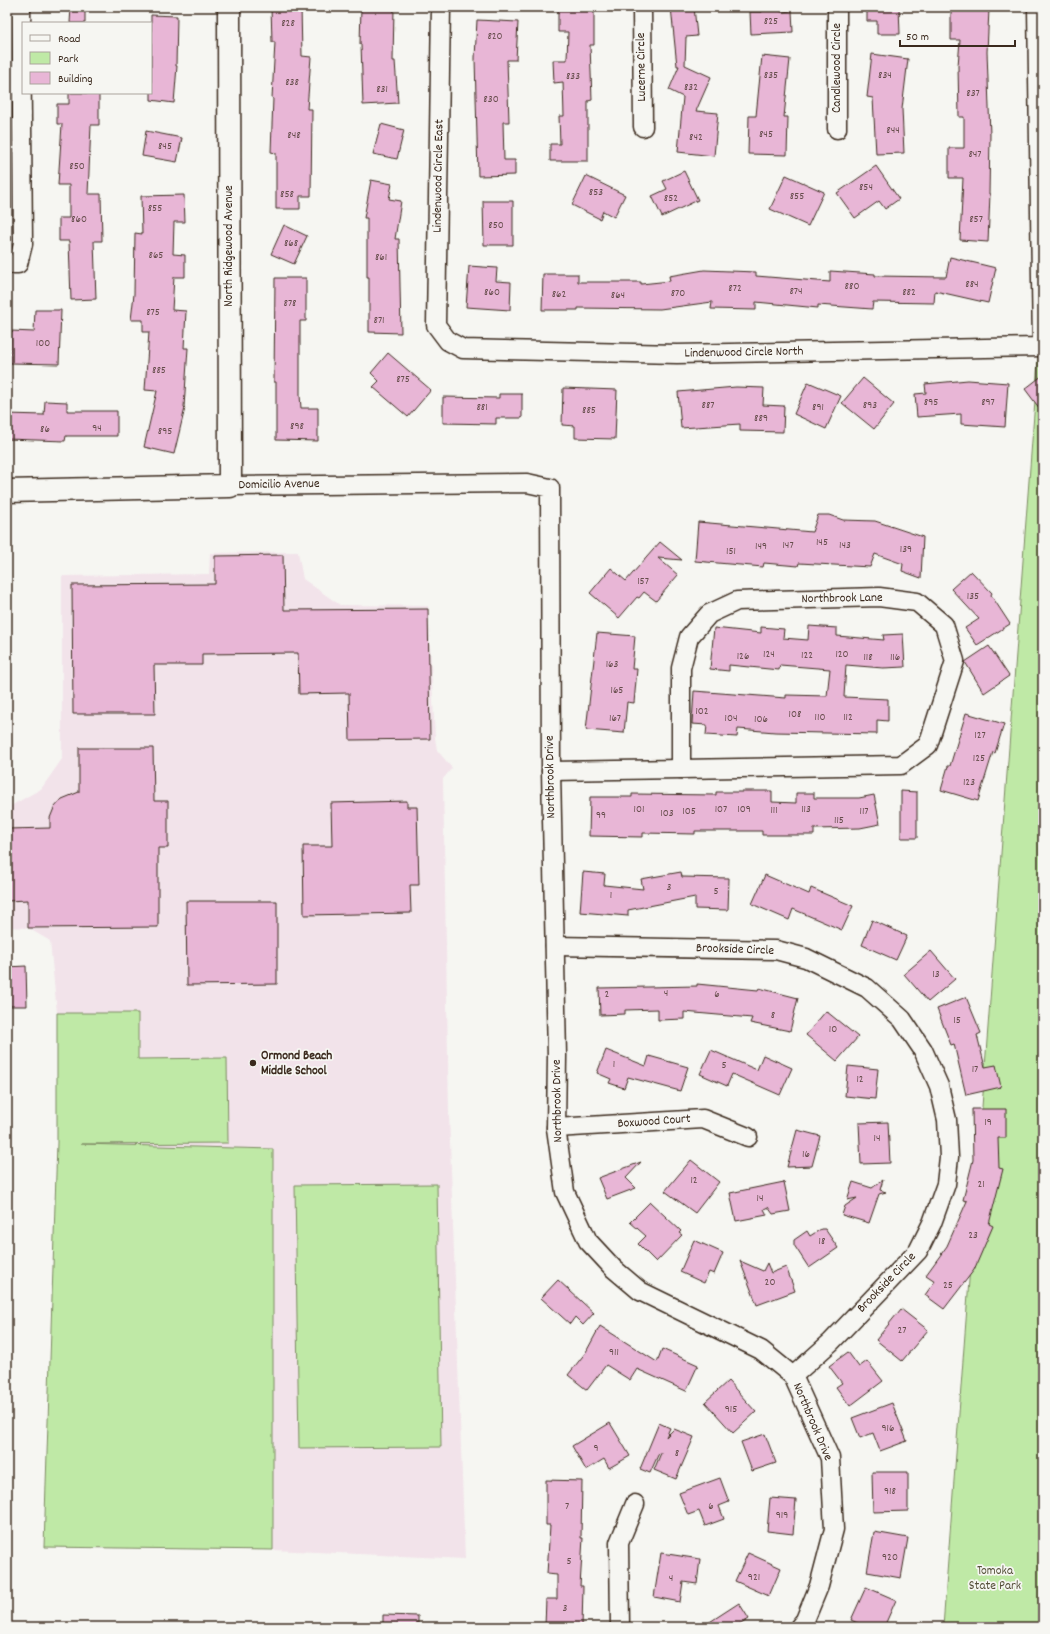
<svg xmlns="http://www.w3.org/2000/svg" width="1050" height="1634" font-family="Dekko,sans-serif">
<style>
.built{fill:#f2e3ea}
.green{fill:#bfe9a6;stroke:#7d8a62}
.building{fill:#e8b6d6;stroke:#3b2a1e}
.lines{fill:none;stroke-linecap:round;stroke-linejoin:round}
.street-casing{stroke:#3b2a1e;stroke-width:21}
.secondary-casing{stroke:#3b2a1e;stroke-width:25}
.street{stroke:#f6f6f2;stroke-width:18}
.secondary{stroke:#f6f6f2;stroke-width:22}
.poi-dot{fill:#3b2a1e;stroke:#f6f6f2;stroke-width:1.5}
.labels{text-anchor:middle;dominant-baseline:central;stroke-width:3.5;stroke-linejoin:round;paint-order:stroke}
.number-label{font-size:11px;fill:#664d4c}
.street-label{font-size:13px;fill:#3b2a1e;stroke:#f6f6f2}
.poi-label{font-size:13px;font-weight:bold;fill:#3b2a1e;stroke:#f6f6f2;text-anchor:start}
.park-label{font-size:13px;fill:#555039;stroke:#f6f6f2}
</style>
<rect width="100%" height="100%" fill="#f6f6f2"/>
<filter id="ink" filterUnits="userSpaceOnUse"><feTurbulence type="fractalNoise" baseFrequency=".025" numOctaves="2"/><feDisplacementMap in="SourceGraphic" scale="8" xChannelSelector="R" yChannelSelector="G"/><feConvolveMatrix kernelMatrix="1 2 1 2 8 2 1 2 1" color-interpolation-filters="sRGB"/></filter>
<g filter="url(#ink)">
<path class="built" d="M 298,552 L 303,579 L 340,605 L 428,606 L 435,738 L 437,750 L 452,768 L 443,779 L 449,1113 L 465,1559 L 273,1550 L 44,1547 L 57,1143 L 57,1013 L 50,941 L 28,928 L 7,927 L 7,808 L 41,789 L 62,759 L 62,576 L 209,574 L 210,553 Z"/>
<g class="green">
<path d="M 1043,294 L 1043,1627 L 943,1627 Z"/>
<path d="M 57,1013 L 138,1013 L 138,1059 L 227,1058 L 228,1143 L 81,1144 L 273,1149 L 273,1550 L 44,1547 L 57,1143 Z"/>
<path d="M 437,1184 L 441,1447 L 299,1448 L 295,1185 Z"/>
</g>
<g class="building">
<path d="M 71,7 L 85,7 L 85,23 L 70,23 Z"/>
<path d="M 271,7 L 301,7 L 302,56 L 311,57 L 307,109 L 312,109 L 311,196 L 300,196 L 300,209 L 276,209 L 276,153 L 271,152 L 273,98 L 272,98 L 275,42 L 272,42 Z"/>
<path d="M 361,7 L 394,8 L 393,61 L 395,61 L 398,103 L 363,105 L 361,44 L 360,44 Z"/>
<path d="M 558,7 L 594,7 L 594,45 L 590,45 L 592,100 L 588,101 L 588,161 L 550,161 L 550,144 L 560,144 L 559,116 L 564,116 L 563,82 L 554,83 L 553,60 L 567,60 L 568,32 L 558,32 Z"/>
<path d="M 671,7 L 694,7 L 697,36 L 686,37 L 685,65 L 711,77 L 696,111 L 718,113 L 714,156 L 678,152 L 683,97 L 669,90 L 679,66 L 677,66 Z"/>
<path d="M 762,7 L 781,7 L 781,12 L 792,11 L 793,32 L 751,34 L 750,12 L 762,12 Z"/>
<path d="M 867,7 L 899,7 L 900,34 L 877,34 L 877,21 L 867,21 Z"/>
<path d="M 951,8 L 989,9 L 987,52 L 990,135 L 989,194 L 990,194 L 988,242 L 960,240 L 963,178 L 949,178 L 949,148 L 964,148 L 964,117 L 959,117 L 958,66 L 960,40 L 951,40 Z"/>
<path d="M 151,15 L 177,16 L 176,66 L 177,66 L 174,103 L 151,100 Z"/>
<path d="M 477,20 L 518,22 L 516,60 L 507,60 L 509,122 L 503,122 L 504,160 L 515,160 L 515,175 L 478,176 L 475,58 Z"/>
<path d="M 872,54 L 908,59 L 902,109 L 904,153 L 876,154 L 873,98 L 867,97 Z"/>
<path d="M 762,56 L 790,59 L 784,117 L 788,117 L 787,155 L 748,154 L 749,116 L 756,116 Z"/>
<path d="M 69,93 L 99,93 L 99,125 L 91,125 L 88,194 L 101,194 L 102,241 L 94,241 L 96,299 L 71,300 L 69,241 L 59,241 L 59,218 L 69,218 L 69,185 L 58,185 L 62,124 L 57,124 L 57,104 L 69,104 Z"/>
<path d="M 381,124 L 404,130 L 397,159 L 373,154 Z"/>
<path d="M 146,131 L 182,138 L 177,162 L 142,156 Z"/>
<path d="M 876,166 L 899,199 L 885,209 L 879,201 L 855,218 L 837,193 Z"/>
<path d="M 684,171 L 698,200 L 662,217 L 652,196 L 667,189 L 663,181 Z"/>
<path d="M 786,175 L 824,192 L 808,226 L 770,209 Z"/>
<path d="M 586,176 L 625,195 L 614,217 L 603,211 L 600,219 L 572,205 Z"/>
<path d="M 371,180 L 392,184 L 389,199 L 401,201 L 395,239 L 399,239 L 401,333 L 369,332 L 369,277 L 367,277 L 367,218 L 364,218 Z"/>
<path d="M 184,195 L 185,222 L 174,222 L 173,254 L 185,255 L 185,277 L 174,277 L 172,310 L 186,311 L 184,348 L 188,348 L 184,407 L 185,408 L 174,454 L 144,447 L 157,391 L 145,390 L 149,332 L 143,332 L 143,320 L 131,320 L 134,294 L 135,233 L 142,234 L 141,196 Z"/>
<path d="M 483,201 L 513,201 L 513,245 L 484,245 Z"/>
<path d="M 284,225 L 307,236 L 294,264 L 271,254 Z"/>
<path d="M 950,257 L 996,268 L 988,303 L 935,291 L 934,303 L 873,302 L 872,309 L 818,305 L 818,308 L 756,302 L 756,310 L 711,309 L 712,302 L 660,309 L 578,308 L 578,310 L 542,310 L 543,274 L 578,274 L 578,282 L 641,282 L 641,284 L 670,281 L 669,276 L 704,270 L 756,272 L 756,276 L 830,282 L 830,271 L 875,274 L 875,276 L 946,277 Z"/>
<path d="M 469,266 L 497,268 L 496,281 L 511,282 L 510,310 L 466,307 Z"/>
<path d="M 275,278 L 306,278 L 306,321 L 300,321 L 300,395 L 301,408 L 318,408 L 318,441 L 276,440 L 276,382 L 274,382 Z"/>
<path d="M 35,310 L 61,310 L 59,364 L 10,363 L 11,331 L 34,332 Z"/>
<path d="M 388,353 L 431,390 L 408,417 L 373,387 L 379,381 L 371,373 Z"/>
<path d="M 1043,375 L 1043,413 L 1025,389 Z"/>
<path d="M 863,378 L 894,404 L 874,429 L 842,403 Z"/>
<path d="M 968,380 L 1008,383 L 1005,427 L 961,424 L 961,414 L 917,417 L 915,394 L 926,393 L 925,384 Z"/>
<path d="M 808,382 L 841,396 L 826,429 L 794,414 Z"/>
<path d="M 736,387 L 764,388 L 763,405 L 784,406 L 783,432 L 740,431 L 740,424 L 681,428 L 678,392 Z"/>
<path d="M 563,388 L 617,390 L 615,439 L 575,438 L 575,426 L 562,425 Z"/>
<path d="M 499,394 L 522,394 L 522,418 L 496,418 L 496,424 L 443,423 L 443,397 L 499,398 Z"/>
<path d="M 45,401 L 67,402 L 67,411 L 117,411 L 117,436 L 66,436 L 65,441 L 7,439 L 7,414 L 44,415 Z"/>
<path d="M 818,515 L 829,515 L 843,520 L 875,521 L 923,537 L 921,578 L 902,571 L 903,564 L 875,554 L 870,567 L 799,563 L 798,566 L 764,563 L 763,567 L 695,561 L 698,522 L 812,532 Z"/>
<path d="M 660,542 L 682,560 L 658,558 L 678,575 L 656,601 L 644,592 L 639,598 L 637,597 L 619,618 L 590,593 L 611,568 L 626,581 Z"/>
<path d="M 283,555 L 284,610 L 428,609 L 430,739 L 350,740 L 349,693 L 299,694 L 298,653 L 202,654 L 202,665 L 154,665 L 155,714 L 73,714 L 72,585 L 215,584 L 215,556 Z"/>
<path d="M 971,571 L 992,593 L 991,595 L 1010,624 L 977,645 L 965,628 L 979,619 L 951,589 Z"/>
<path d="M 809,626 L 837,628 L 837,636 L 884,640 L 883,635 L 903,634 L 905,667 L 883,668 L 846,665 L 844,697 L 888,699 L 888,721 L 877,720 L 877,734 L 775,732 L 738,729 L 737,737 L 706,735 L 707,725 L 692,724 L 694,691 L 786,698 L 786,695 L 827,696 L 830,669 L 780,665 L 779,670 L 729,665 L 729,671 L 710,669 L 714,628 L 761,633 L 761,627 L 784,629 L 783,638 L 808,640 Z"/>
<path d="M 597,633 L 635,636 L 632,669 L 637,669 L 634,703 L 627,702 L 624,733 L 586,730 Z"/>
<path d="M 989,646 L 1009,676 L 984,693 L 965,662 Z"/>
<path d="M 966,713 L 1004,724 L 995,753 L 993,752 L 978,801 L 941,790 L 948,766 L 950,766 Z"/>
<path d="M 79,748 L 153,748 L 154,801 L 168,801 L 168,848 L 158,848 L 158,927 L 28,928 L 28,900 L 7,901 L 7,829 L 50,828 L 50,818 L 54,808 L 62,799 L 79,792 Z"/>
<path d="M 742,791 L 772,791 L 772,802 L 796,803 L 796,793 L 814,793 L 814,798 L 859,798 L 874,795 L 880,824 L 860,828 L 814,829 L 814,835 L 762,835 L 762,831 L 695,831 L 695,834 L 643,833 L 643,837 L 589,836 L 590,797 L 632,797 L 632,794 L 716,795 L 716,792 L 742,792 Z"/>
<path d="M 901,791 L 917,792 L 917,838 L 901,838 Z"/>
<path d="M 407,801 L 407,807 L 417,807 L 419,885 L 410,885 L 411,913 L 304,915 L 303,846 L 332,846 L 331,803 Z"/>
<path d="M 583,872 L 605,874 L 604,885 L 643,889 L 641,879 L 681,872 L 682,877 L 729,878 L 728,910 L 695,909 L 695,897 L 628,910 L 628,916 L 580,912 Z"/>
<path d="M 765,875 L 809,894 L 811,888 L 853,906 L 842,930 L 793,909 L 789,920 L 752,904 Z"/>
<path d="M 186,901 L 277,901 L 277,984 L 187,985 Z"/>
<path d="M 872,920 L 907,936 L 896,960 L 862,945 Z"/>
<path d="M 931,951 L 955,979 L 928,1002 L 904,974 Z"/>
<path d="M 26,966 L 27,1006 L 7,1006 L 7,967 Z"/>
<path d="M 697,984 L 758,990 L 759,988 L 798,998 L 790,1031 L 750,1023 L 752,1018 L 684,1012 L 684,1019 L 658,1020 L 658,1009 L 625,1010 L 625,1014 L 600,1015 L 599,988 L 697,986 Z"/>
<path d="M 966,997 L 981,1033 L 977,1035 L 985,1067 L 996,1065 L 1001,1087 L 966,1095 L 954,1044 L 951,1045 L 937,1009 Z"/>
<path d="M 826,1011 L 858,1037 L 837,1061 L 806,1035 Z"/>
<path d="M 606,1050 L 646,1066 L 649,1056 L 688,1067 L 680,1091 L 628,1077 L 624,1088 L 609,1083 L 611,1079 L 597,1073 Z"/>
<path d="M 711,1050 L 757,1070 L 763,1055 L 792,1068 L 780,1095 L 732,1074 L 727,1086 L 700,1074 Z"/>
<path d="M 848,1066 L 878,1069 L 875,1099 L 845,1096 Z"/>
<path d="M 972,1109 L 1006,1109 L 1006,1138 L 998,1138 L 999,1168 L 1003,1169 L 989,1224 L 993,1226 L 974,1270 L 944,1309 L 925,1295 L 935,1281 L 926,1275 L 947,1246 L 967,1201 L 963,1200 L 973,1160 Z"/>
<path d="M 888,1122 L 890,1163 L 861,1164 L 859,1123 Z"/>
<path d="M 797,1130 L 820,1136 L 812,1166 L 787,1167 Z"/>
<path d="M 691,1160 L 719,1182 L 695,1213 L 665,1191 Z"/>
<path d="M 641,1162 L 626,1178 L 636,1188 L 607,1199 L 598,1178 Z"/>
<path d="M 883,1180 L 880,1190 L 886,1192 L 879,1194 L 869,1223 L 842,1215 L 845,1206 L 857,1198 L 847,1200 L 853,1182 L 872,1188 Z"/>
<path d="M 784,1182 L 790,1211 L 773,1214 L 768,1207 L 764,1209 L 767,1215 L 736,1221 L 730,1193 Z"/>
<path d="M 650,1202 L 681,1231 L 679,1233 L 682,1235 L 656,1262 L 638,1244 L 646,1236 L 630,1222 Z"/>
<path d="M 821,1229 L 825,1229 L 838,1248 L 809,1268 L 794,1245 L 794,1240 L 807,1231 L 810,1236 Z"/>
<path d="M 694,1240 L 723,1253 L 714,1274 L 709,1272 L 704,1283 L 680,1272 Z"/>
<path d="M 740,1261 L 763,1271 L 767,1263 L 771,1273 L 786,1267 L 795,1291 L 757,1305 Z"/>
<path d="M 558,1280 L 594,1313 L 583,1325 L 575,1317 L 570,1324 L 541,1298 Z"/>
<path d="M 901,1309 L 928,1330 L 902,1361 L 876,1340 Z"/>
<path d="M 600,1326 L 657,1362 L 662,1349 L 698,1365 L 686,1391 L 637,1369 L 630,1380 L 606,1365 L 587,1390 L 568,1375 L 586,1352 Z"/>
<path d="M 848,1352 L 859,1367 L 867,1361 L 883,1381 L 850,1406 L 836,1387 L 842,1383 L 829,1366 Z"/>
<path d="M 728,1381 L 756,1412 L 733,1433 L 705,1402 Z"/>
<path d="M 892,1403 L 907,1441 L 880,1451 L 873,1433 L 860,1438 L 852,1418 Z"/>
<path d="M 610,1423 L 630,1456 L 609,1468 L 604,1459 L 586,1470 L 572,1446 Z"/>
<path d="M 659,1423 L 670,1428 L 666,1437 L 674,1429 L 694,1437 L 676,1479 L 654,1470 L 661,1453 L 659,1453 L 650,1473 L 640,1469 Z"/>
<path d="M 765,1434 L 776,1463 L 752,1471 L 741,1442 Z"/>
<path d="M 872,1472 L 908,1472 L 908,1511 L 873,1512 Z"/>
<path d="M 720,1478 L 729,1502 L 719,1506 L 724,1519 L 705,1526 L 699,1511 L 688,1515 L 679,1493 Z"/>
<path d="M 546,1480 L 582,1481 L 581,1538 L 583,1538 L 580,1586 L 583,1586 L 582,1627 L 545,1626 L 546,1599 L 557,1599 L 557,1575 L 547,1574 L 550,1525 L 546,1525 Z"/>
<path d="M 770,1498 L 796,1500 L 793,1534 L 767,1531 Z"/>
<path d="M 874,1532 L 908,1538 L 901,1578 L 867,1572 Z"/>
<path d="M 661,1553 L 700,1559 L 697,1584 L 683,1582 L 680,1602 L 654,1597 Z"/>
<path d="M 748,1553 L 781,1568 L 769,1596 L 735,1581 Z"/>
<path d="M 866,1587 L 896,1600 L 884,1627 L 866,1627 L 851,1620 Z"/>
<path d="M 739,1603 L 749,1619 L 736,1627 L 702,1627 Z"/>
<path d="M 383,1615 L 418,1616 L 418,1627 L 383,1627 Z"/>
</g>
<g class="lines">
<defs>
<g id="street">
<path d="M 441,7 L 436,325 L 448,341 L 463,349 L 677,354 L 1042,347 L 1037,7"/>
<path d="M 642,7 L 643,127"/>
<path d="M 837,7 L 837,129"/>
<path d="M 7,264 L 18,264 L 23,244 L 21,7"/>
<path d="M 230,486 L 527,483 L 550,488 L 551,771 L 557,1056 L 556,1128 L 565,1192 L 588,1241 L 614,1269 L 640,1291 L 761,1350 L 793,1376 L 830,1458 L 834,1529 L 819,1586 L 805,1620 L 799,1627"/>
<path d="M 879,597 L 917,602 L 944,625 L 955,661 L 928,745 L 901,765 L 681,769 L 681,668 L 689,637 L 709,614 L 737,601 Z"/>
<path d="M 551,771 L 681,769"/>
<path d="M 555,946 L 776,950 L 806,958 L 867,988 L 902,1019 L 923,1050 L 939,1086 L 947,1120 L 949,1157 L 946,1184 L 932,1223 L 918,1251 L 831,1342 L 793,1376"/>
<path d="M 556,1128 L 703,1119 L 748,1137"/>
<path d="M 620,1627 L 619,1543 L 635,1504"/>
</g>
<path id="secondary" d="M 7,491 L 230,486 L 229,7"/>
</defs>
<use href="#street" class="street-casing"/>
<use href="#secondary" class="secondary-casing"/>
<use href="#street" class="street"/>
<use href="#secondary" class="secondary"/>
</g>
</g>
<circle class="poi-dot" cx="253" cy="1063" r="4"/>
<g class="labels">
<g class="number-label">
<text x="771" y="22">825</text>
<text x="288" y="24">828</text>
<text x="495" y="37">820</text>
<text x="771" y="76">835</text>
<text x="885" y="76">834</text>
<text x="573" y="77">833</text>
<text x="292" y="83">838</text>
<text x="691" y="88">832</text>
<text x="382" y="90">831</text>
<text x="973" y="94">837</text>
<text x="491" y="100">830</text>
<text x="893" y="131">844</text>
<text x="766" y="135">845</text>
<text x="294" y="136">848</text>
<text x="696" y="138">842</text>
<text x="165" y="147">845</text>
<text x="975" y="155">847</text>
<text x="77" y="167">850</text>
<text x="866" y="188">854</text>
<text x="596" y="193">853</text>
<text x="287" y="195">858</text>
<text x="797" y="197">855</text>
<text x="671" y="199">852</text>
<text x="155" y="209">855</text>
<text x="79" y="220">860</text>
<text x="976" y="220">857</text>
<text x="496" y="226">850</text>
<text x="291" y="244">868</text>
<text x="156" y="256">865</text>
<text x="381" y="258">861</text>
<text x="972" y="285">884</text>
<text x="852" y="287">880</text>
<text x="735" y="289">872</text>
<text x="796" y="292">874</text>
<text x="492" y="293">860</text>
<text x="909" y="293">882</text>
<text x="678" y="294">870</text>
<text x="559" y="295">862</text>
<text x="618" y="296">864</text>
<text x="290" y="304">878</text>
<text x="153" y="313">875</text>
<text x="379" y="321">871</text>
<text x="43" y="344">100</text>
<text x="159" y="371">885</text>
<text x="403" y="380">875</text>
<text x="931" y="403">895</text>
<text x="988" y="403">897</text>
<text x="708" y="406">887</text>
<text x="870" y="406">893</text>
<text x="482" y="408">881</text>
<text x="818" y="408">891</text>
<text x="589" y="411">885</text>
<text x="761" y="419">889</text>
<text x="297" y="427">898</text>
<text x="97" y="429">94</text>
<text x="45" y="430">86</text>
<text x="165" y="432">895</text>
<text x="822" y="543">145</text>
<text x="788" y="546">147</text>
<text x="845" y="546">143</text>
<text x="761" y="547">149</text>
<text x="906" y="550">139</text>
<text x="731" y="552">151</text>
<text x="643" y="582">157</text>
<text x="973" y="597">135</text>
<text x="769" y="655">124</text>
<text x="842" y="655">120</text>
<text x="807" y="656">122</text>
<text x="743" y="657">126</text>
<text x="868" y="658">118</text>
<text x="895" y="658">116</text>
<text x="612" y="665">163</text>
<text x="617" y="691">165</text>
<text x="702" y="712">102</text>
<text x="795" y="715">108</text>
<text x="820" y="718">110</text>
<text x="848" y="718">112</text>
<text x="615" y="719">167</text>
<text x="731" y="719">104</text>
<text x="761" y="720">106</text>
<text x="980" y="736">127</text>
<text x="979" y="759">125</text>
<text x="969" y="783">123</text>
<text x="639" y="810">101</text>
<text x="721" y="810">107</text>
<text x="744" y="810">109</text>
<text x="806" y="810">113</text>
<text x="774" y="811">111</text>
<text x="689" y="812">105</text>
<text x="864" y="812">117</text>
<text x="667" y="814">103</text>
<text x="601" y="816">99</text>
<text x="839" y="821">115</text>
<text x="669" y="888">3</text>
<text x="716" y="892">5</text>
<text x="611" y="896">1</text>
<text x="936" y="975">13</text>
<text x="666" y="994">4</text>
<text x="607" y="995">2</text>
<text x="717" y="995">6</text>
<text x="773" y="1016">8</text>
<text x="957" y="1021">15</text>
<text x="833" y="1030">10</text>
<text x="614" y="1065">1</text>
<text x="724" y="1066">5</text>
<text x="975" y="1070">17</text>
<text x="860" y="1080">12</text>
<text x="988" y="1123">19</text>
<text x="877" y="1139">14</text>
<text x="806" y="1155">16</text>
<text x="694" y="1181">12</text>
<text x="981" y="1185">21</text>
<text x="760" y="1199">14</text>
<text x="973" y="1236">23</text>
<text x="822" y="1242">18</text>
<text x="770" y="1283">20</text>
<text x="948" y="1286">25</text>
<text x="902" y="1331">27</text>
<text x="614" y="1353">911</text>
<text x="731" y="1410">915</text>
<text x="888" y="1429">916</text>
<text x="596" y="1449">9</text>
<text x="677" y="1454">8</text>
<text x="890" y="1492">918</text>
<text x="567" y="1507">7</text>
<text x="711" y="1507">6</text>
<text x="782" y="1516">919</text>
<text x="890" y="1558">920</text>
<text x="569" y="1562">5</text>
<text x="754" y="1578">921</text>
<text x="671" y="1579">4</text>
<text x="565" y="1609">3</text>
</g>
<g class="street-label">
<text transform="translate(642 67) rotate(-91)">Lucerne Circle</text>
<text transform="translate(837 68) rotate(-90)">Candlewood Circle</text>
<text transform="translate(439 176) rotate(-89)">Lindenwood Circle East</text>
<text transform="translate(229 246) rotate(-90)">North Ridgewood Avenue</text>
<text transform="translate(744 353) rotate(-1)">Lindenwood Circle North</text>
<text transform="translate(279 485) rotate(-1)">Domicilio Avenue</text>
<text transform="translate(842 599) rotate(-1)">Northbrook Lane</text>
<text transform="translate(551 777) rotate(-91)">Northbrook Drive</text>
<text transform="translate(735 950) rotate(2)">Brookside Circle</text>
<text transform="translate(558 1101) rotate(-91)">Northbrook Drive</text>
<text transform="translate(654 1122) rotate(-4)">Boxwood Court</text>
<text transform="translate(887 1283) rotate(-46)">Brookside Circle</text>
<text transform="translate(812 1422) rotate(67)">Northbrook Drive</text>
</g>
<g class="poi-label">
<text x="261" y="1056">Ormond Beach<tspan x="261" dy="15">Middle School</tspan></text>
</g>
<g class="park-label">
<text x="995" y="1571">Tomoka<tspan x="995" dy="15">State Park</tspan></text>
</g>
</g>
<rect width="1050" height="1634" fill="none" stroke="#f6f6f2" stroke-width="24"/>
<rect x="12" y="12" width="1026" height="1610" fill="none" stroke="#3b2a1e" stroke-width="1.5" filter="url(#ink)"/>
<rect x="22" y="22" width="130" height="72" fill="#f6f6f2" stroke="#aba49d"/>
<rect x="30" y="35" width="20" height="6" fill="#f6f6f2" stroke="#aba49d"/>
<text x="58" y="42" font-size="12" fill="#3b2a1e">Road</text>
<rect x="30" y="52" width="20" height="12" fill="#bfe9a6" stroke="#aba49d"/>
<text x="58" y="62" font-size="12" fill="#3b2a1e">Park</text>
<rect x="30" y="72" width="20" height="12" fill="#e8b6d6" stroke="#aba49d"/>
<text x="58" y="82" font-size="12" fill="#3b2a1e">Building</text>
<path d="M900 40v6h115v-6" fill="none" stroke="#3b2a1e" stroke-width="2"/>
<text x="906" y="40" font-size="12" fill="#3b2a1e" stroke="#f6f6f2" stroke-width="3" paint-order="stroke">50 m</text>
</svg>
